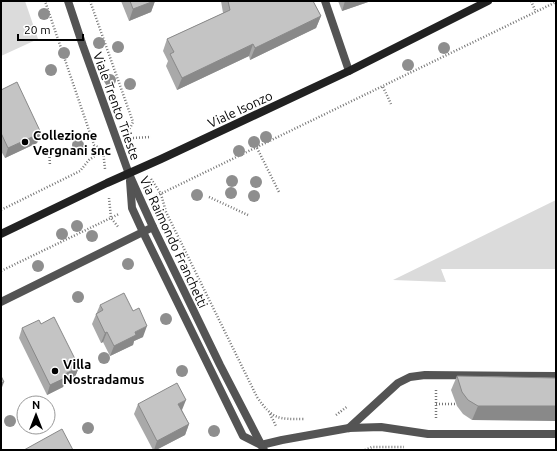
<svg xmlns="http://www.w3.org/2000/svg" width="557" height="451" font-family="Ubuntu,sans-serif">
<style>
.green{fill:#dbdbdb}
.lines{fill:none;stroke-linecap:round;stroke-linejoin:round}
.path{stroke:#767676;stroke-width:2.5;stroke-dasharray:1 2;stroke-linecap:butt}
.service{stroke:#545454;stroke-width:8}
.minor{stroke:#545454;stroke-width:8}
.secondary{stroke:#212121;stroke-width:8}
.tree{fill:#8e8e8e}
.wall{fill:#a9a9a9}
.shaded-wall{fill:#898989}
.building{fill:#c4c4c4;stroke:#898989}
.poi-dot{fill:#000;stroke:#fff;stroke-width:1.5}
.labels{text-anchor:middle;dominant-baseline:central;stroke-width:3;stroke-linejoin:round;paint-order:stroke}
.street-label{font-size:13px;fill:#000;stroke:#fff}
.poi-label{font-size:13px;font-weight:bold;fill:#000;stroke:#fff;text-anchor:start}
</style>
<rect width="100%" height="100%" fill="#fff"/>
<g class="green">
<path d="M 1,1 L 25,1 L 38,39 L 1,56 Z"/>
<path d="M 556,200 L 556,269 L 441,269 L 446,282 L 393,280 Z"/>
</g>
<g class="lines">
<g class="path">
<path d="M 90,1 L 133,122 L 129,130"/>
<path d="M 531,1 L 536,12"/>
<path d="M 383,87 L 391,104"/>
<path d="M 133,138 L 151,137"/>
<path d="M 49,148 L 50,166"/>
<path d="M 257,148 L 279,192"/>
<path d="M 103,150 L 105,169"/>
<path d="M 151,179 L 161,194 L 166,212 L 257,397 C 273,420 278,419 304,419"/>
<path d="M 154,197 L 556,2"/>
<path d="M 209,197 L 248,215"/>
<path d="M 109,198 L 111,218 L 119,228"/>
<path d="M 1,210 L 80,171 L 89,160 L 103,150 L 94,145 L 45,1"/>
<path d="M 1,271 L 119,214"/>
<path d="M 436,390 L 436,419"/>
<path d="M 436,404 L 459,404"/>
<path d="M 270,414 L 276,426"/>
<path d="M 336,415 L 348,406"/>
<path d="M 365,450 L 372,447 L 404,447"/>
</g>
<g class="service">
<path d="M 1,302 L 153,227"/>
<path d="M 349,428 L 398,383 L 410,377 L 425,375 L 556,376"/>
<path d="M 261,445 L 282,440 L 349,428 L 381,427 L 428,434 L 556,434"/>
</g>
<g class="minor">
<path d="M 68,1 L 83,46 L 129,174 L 142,203 L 153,227 L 220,365 L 264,450"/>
<path d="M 325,1 L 349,71"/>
<path d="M 130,181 L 132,208 L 143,232 L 243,436 L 261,445"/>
</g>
<path class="secondary" d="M 1,234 L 107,183 L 161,159 L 349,71 L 488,1"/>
</g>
<g class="tree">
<circle cx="44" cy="14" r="6"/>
<circle cx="99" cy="43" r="6"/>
<circle cx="118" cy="47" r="6"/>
<circle cx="444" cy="48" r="6"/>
<circle cx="64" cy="53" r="6"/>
<circle cx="408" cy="65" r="6"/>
<circle cx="51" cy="70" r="6"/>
<circle cx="110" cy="80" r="6"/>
<circle cx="130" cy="84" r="6"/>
<circle cx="266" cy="137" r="6"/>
<circle cx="254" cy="142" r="6"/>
<circle cx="78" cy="145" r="6"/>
<circle cx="239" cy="151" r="6"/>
<circle cx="232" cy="181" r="6"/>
<circle cx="256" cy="182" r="6"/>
<circle cx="231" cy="193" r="6"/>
<circle cx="197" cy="195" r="6"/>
<circle cx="254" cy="196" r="6"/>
<circle cx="77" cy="226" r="6"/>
<circle cx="62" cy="234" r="6"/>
<circle cx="92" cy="236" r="6"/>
<circle cx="128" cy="264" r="6"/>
<circle cx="38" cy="266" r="6"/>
<circle cx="78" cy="297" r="6"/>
<circle cx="166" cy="319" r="6"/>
<circle cx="104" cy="358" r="6"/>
<circle cx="182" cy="371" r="6"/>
<circle cx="10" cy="421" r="6"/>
<circle cx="88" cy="428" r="6"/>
<circle cx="214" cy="431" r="6"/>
</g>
<g class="wall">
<path d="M 121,1 L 155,1 L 151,12 L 129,21 Z"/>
<path d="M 221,1 L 313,1 L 321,16 L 316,28 L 250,60 L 249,56 L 177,90 L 166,66 L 168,61 L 163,51 L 167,39 L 223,13 Z"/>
<path d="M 338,1 L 371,1 L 342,11 Z"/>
<path d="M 1,90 L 41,133 L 37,143 L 5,158 L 1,151 Z"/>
<path d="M 100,305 L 143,337 L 134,341 L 133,345 L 110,356 L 103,342 L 101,343 L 92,324 Z"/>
<path d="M 41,324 L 79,367 L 75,377 L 65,382 L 63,387 L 47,395 L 19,338 L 22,328 Z"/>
<path d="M 457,376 L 556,378 L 472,420 L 463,414 L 457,406 L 451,390 Z"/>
<path d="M 138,404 L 182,410 L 189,424 L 185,435 L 156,450 L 153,450 L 134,414 Z"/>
</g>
<g class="shaded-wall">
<path d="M 154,1 L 155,1 L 151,12 L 129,21 L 133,9 Z"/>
<path d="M 345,1 L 371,1 L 342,11 Z"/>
<path d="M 321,16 L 316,28 L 250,60 L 255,48 Z"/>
<path d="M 253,44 L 249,56 L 177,90 L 182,78 Z"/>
<path d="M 41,133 L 37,143 L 5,158 L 8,148 Z"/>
<path d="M 147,326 L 143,337 L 134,341 L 133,345 L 110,356 L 114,346 L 135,332 Z"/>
<path d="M 107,332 L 103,342 L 101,343 L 105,333 Z"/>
<path d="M 79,367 L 75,377 L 65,382 L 63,387 L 47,395 L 50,385 L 65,374 Z"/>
<path d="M 4,382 L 1,390 L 1,383 Z"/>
<path d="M 186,400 L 182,410 L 175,414 L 178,404 Z"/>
<path d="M 478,406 L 556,406 L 556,421 L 472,420 Z"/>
<path d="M 189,424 L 185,435 L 156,450 L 154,450 L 157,441 Z"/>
</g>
<g class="building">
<path d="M 130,1 L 154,1 L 133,9 Z"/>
<path d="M 228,1 L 313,1 L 321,16 L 255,48 L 253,44 L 182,78 L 170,54 L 174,52 L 167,39 L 230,10 Z"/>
<path d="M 17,82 L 41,133 L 8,148 L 1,133 L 1,90 Z"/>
<path d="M 124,293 L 133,311 L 139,308 L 147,326 L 135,332 L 136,335 L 114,346 L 107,332 L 105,333 L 96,314 L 103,310 L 100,305 Z"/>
<path d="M 54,317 L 79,367 L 65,374 L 67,377 L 50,385 L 22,328 L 39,320 L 41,324 Z"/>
<path d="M 1,376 L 4,382 L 1,383 Z"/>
<path d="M 457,376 L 556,378 L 556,406 L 478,406 L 468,400 L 462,392 Z"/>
<path d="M 177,383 L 186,400 L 178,404 L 189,424 L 157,441 L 138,404 Z"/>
<path d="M 62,429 L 73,450 L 24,450 Z"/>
</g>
<g class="poi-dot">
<circle cx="25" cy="142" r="4"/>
<circle cx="55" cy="371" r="4"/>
</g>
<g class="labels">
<g class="street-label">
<text transform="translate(117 106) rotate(70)">Viale Trento Trieste</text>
<text transform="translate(240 109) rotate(-25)">Viale Isonzo</text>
<text transform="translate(174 242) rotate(65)">Via Raimondo Franchetti</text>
</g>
<g class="poi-label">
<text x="33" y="135">Collezione<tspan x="33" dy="15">Vergnani snc</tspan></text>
<text x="63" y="364">Villa<tspan x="63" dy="15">Nostradamus</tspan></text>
</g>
</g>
<rect width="557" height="451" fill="none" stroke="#000000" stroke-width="4"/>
<g transform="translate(36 415)"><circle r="19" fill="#ffffff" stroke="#999999"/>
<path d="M0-3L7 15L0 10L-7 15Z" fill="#000000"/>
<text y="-6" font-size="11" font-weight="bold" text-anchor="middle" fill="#000000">N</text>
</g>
<path d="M18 34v6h65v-6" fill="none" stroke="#000000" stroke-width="2"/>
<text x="24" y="34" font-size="12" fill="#000000" stroke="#ffffff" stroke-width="3" paint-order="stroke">20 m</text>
</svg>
